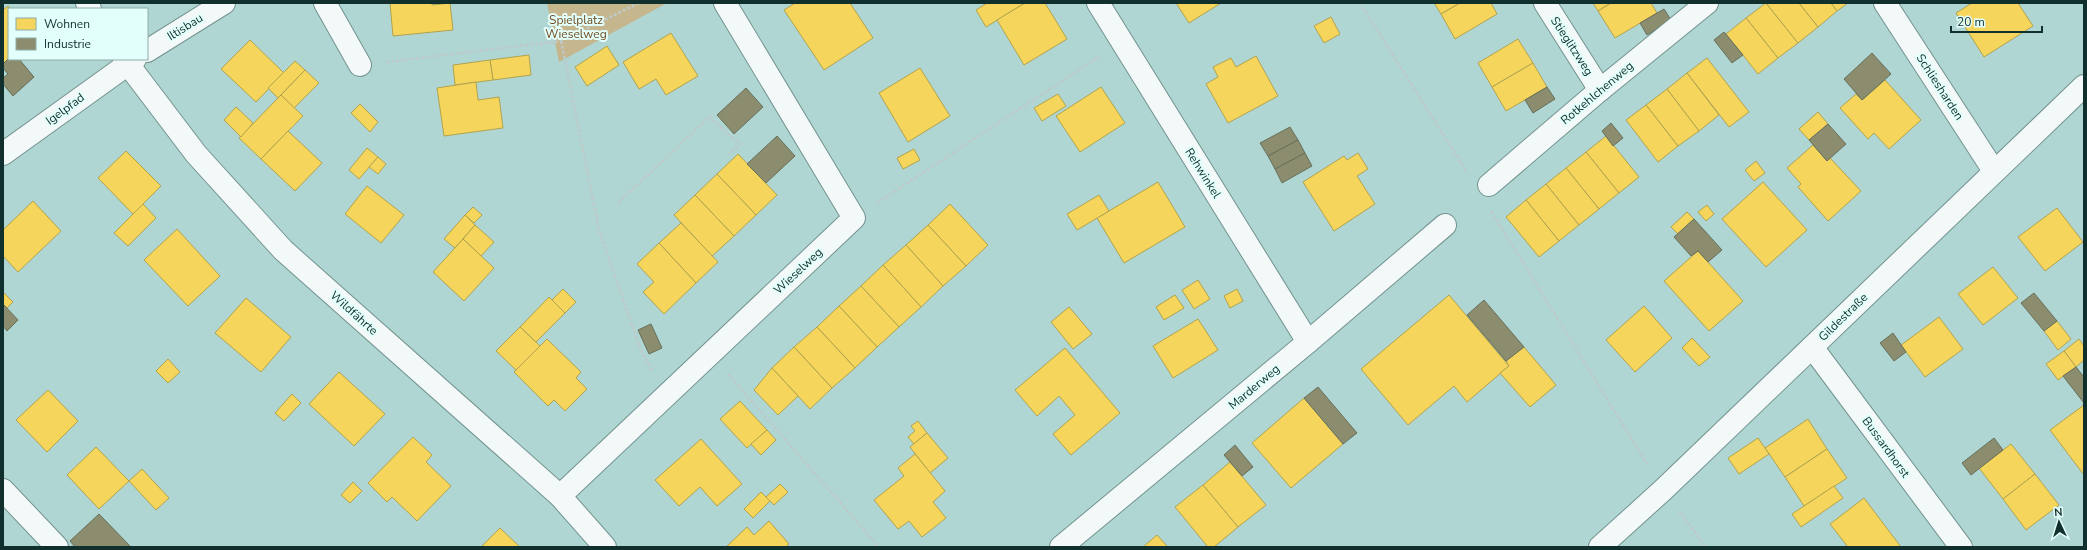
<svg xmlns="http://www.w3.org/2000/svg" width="2087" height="550" font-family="'Nunito Sans',sans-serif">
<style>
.green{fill:#c6b68d}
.homes{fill:#f6d55c;stroke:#b1a34e}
.industry{fill:#8c8c6e;stroke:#67705a}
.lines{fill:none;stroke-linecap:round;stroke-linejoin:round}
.minor-casing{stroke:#739390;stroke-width:24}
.path{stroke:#becaca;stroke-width:2.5;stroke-dasharray:3 2;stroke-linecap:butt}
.minor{stroke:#f3f9f8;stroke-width:22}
.labels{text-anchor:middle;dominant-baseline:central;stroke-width:4;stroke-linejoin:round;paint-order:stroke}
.park-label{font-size:12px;fill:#724d21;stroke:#e3fffb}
.street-label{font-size:12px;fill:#112f2d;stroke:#e3fffb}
</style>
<rect width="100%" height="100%" fill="#afd6d3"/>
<path class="green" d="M 547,3 L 667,3 L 559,62 Z"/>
<g class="homes">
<path d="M 390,3 L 432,3 L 432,5 L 450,3 L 453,30 L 393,36 Z"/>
<path d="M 795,3 L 850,3 L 873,38 L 824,70 L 784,10 Z"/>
<path d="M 987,3 L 1025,3 L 986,27 L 976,10 Z"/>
<path d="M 1025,3 L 1045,3 L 1067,39 L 1024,65 L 997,20 Z"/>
<path d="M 1176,3 L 1221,3 L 1189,23 Z"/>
<path d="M 1434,3 L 1460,3 L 1441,14 Z"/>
<path d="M 1460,3 L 1491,3 L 1497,14 L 1455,39 L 1441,14 Z"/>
<path d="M 1593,3 L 1611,3 L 1598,11 Z"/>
<path d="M 1611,3 L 1651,3 L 1657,13 L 1615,38 L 1598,11 Z"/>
<path d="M 1766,3 L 1798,43 L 1778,58 L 1746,18 Z"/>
<path d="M 1766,3 L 1799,3 L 1818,27 L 1798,43 Z"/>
<path d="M 1799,3 L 1831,3 L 1837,11 L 1818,27 Z"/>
<path d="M 1831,3 L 1848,3 L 1837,11 Z"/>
<path d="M 1972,3 L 2018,3 L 2033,26 L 1984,57 L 1956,13 Z"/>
<path d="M 8,6 L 11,9 L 9,9 L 9,58 L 3,64 L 3,10 Z"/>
<path d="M 1331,17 L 1340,34 L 1324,43 L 1314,26 Z"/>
<path d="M 1746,18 L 1778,58 L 1758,74 L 1726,34 Z"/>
<path d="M 671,33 L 698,76 L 666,95 L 656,79 L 639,89 L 623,62 Z"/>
<path d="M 1518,39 L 1533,63 L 1492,87 L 1478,63 Z"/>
<path d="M 250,40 L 284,73 L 256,102 L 221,69 Z"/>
<path d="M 607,46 L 619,65 L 587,86 L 575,67 Z"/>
<path d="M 529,55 L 531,75 L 493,80 L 490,60 Z"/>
<path d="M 1256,56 L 1278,96 L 1228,123 L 1206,84 L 1218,77 L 1213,67 L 1231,58 L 1236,67 Z"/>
<path d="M 1707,58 L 1749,112 L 1729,127 L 1687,73 Z"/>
<path d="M 490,60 L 493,80 L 455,85 L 453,65 Z"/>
<path d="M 295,61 L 305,70 L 278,98 L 268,88 Z"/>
<path d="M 1533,63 L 1547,87 L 1506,111 L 1492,87 Z"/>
<path d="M 920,68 L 950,116 L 908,142 L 879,93 Z"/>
<path d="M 305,70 L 319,83 L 294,108 L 281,95 Z"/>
<path d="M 1687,73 L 1719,115 L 1699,131 L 1667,89 Z"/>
<path d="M 1885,80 L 1921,120 L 1889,149 L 1874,133 L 1868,139 L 1840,108 L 1856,94 L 1862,100 Z"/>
<path d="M 476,82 L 478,100 L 499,97 L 503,128 L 444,136 L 437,88 Z"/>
<path d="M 1101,87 L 1125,123 L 1080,152 L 1056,116 Z"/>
<path d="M 1667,89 L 1699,131 L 1678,146 L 1646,105 Z"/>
<path d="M 1058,94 L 1066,106 L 1042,121 L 1034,108 Z"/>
<path d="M 281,95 L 303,116 L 261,159 L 239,138 Z"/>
<path d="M 360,104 L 378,122 L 370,132 L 351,113 Z"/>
<path d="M 1646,105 L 1678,146 L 1658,162 L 1626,120 Z"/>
<path d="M 236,107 L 253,123 L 241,137 L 224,120 Z"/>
<path d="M 1818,112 L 1828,124 L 1809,140 L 1799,129 Z"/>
<path d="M 288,131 L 322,163 L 295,191 L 261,159 Z"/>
<path d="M 1606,136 L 1639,177 L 1619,193 L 1586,152 Z"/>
<path d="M 1813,145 L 1827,161 L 1830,158 L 1861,191 L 1828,221 L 1798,187 L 1801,184 L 1787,168 Z"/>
<path d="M 367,148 L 378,157 L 359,179 L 349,170 Z"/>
<path d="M 914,149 L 920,160 L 903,169 L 897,158 Z"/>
<path d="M 126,151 L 161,186 L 133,214 L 98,178 Z"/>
<path d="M 1586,152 L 1619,193 L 1599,209 L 1566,168 Z"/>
<path d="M 1358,153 L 1368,169 L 1357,176 L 1375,204 L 1334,231 L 1303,182 L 1344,156 L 1347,160 Z"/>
<path d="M 738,154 L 777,195 L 756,215 L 717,174 Z"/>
<path d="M 378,157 L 386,164 L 378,174 L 369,167 Z"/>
<path d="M 1756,161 L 1765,173 L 1754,181 L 1745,170 Z"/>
<path d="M 1566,168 L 1599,209 L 1579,225 L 1546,184 Z"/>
<path d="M 717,174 L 756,215 L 734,236 L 695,195 Z"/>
<path d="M 1158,182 L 1185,227 L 1124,263 L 1097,218 Z"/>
<path d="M 1763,182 L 1807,230 L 1766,267 L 1722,219 Z"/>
<path d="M 1546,184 L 1579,225 L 1559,241 L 1526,200 Z"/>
<path d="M 367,186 L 404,215 L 381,243 L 345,214 Z"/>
<path d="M 695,195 L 734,236 L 712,256 L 674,215 Z"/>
<path d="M 1099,195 L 1109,211 L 1077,230 L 1067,214 Z"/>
<path d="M 1526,200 L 1559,241 L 1539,257 L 1506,217 Z"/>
<path d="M 33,201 L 61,231 L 18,272 L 3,256 L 3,230 Z"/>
<path d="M 143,204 L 156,218 L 128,246 L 114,233 Z"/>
<path d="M 950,204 L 988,245 L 966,266 L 928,225 Z"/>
<path d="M 1707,205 L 1714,214 L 1706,221 L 1698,212 Z"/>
<path d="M 473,207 L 482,215 L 474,223 L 465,215 Z"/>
<path d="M 2057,208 L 2083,242 L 2045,271 L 2018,237 Z"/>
<path d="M 1687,212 L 1694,219 L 1678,234 L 1671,227 Z"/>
<path d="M 465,215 L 475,225 L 455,248 L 444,239 Z"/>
<path d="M 681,223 L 718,262 L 696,283 L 659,243 Z"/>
<path d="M 475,225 L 494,242 L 481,256 L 463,239 Z"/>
<path d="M 928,225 L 966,266 L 943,286 L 906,245 Z"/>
<path d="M 177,229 L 220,276 L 188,306 L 144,260 Z"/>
<path d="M 463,239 L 494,268 L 464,301 L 433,272 Z"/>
<path d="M 659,243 L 696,283 L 664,314 L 643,292 L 654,282 L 637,264 Z"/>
<path d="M 906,245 L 943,286 L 921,307 L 883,265 Z"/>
<path d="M 1698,251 L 1743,301 L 1709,331 L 1664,281 Z"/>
<path d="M 883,265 L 921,307 L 899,327 L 861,286 Z"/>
<path d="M 1993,267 L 2018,298 L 1983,325 L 1958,294 Z"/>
<path d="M 1198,280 L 1210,299 L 1194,309 L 1182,290 Z"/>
<path d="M 861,286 L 899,327 L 877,347 L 839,306 Z"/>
<path d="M 563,289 L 576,302 L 565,313 L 552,300 Z"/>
<path d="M 1237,289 L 1243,301 L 1230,308 L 1224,296 Z"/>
<path d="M 3,292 L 13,302 L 7,308 L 3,304 Z"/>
<path d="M 1175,295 L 1184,308 L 1164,320 L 1156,307 Z"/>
<path d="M 1449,295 L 1509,366 L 1467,402 L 1454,386 L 1408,425 L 1361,369 Z"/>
<path d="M 549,297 L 565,313 L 536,342 L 520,327 Z"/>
<path d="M 246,298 L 291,337 L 261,372 L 215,333 Z"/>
<path d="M 839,306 L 877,347 L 855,368 L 817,327 Z"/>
<path d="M 1644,306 L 1672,338 L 1635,372 L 1606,340 Z"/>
<path d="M 1069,307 L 1092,334 L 1073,349 L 1051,322 Z"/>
<path d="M 1939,317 L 1963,349 L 1925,377 L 1901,345 Z"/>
<path d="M 1198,319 L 1218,350 L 1173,378 L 1153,346 Z"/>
<path d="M 2057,321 L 2071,339 L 2058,350 L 2044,331 Z"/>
<path d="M 520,327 L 540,346 L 516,370 L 496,351 Z"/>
<path d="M 817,327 L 855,368 L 832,388 L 794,347 Z"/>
<path d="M 1692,338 L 1710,357 L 1699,366 L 1682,348 Z"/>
<path d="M 547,339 L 581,372 L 576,378 L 587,389 L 565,411 L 554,400 L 548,406 L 514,372 Z"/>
<path d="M 2079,339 L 2084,346 L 2084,360 L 2076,367 L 2064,351 Z"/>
<path d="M 794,347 L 832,388 L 810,409 L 772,368 Z"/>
<path d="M 1524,347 L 1556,385 L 1530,407 L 1500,373 L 1509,366 L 1506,361 Z"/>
<path d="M 1065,348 L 1120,413 L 1071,455 L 1053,434 L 1075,415 L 1059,396 L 1037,416 L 1015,390 Z"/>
<path d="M 2064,351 L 2076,367 L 2058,380 L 2046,364 Z"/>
<path d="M 168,359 L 180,372 L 168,383 L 156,371 Z"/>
<path d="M 772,368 L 798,396 L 778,415 L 754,390 Z"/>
<path d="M 339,372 L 385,414 L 354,446 L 309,404 Z"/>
<path d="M 48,390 L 78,421 L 47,452 L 16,420 Z"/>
<path d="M 292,394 L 301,403 L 284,421 L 275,413 Z"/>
<path d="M 1304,398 L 1343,444 L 1291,488 L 1252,443 Z"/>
<path d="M 740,401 L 767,430 L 747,448 L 720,419 Z"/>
<path d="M 2084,405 L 2084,475 L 2050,430 Z"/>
<path d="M 1808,419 L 1827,449 L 1785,477 L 1765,448 Z"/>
<path d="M 918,421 L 927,433 L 914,444 L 908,437 L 915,431 L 911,426 Z"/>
<path d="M 767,430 L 776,440 L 761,455 L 751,444 Z"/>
<path d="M 927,433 L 948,458 L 930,473 L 910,447 Z"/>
<path d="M 413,437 L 432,455 L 426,462 L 451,486 L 417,521 L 392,497 L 387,502 L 368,483 Z"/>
<path d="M 1758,438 L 1769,454 L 1739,474 L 1728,458 Z"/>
<path d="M 701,439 L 742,484 L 717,506 L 700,487 L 679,506 L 655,480 Z"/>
<path d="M 2011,444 L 2035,474 L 2003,499 L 1979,468 Z"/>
<path d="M 96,447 L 129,481 L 99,509 L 67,475 Z"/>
<path d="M 1827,449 L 1847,478 L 1804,506 L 1785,477 Z"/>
<path d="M 915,454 L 945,491 L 933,502 L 946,518 L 922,537 L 909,521 L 898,529 L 874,500 L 904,476 L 898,468 Z"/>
<path d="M 1230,462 L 1266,505 L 1238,527 L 1203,485 Z"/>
<path d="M 142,469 L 169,498 L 156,510 L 129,481 Z"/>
<path d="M 2035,474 L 2059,505 L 2026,530 L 2003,499 Z"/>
<path d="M 353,482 L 362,491 L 350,503 L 341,495 Z"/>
<path d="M 780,484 L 788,492 L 774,505 L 766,497 Z"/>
<path d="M 1203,485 L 1238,527 L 1214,547 L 1208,547 L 1175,507 Z"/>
<path d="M 1834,486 L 1843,498 L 1801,527 L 1792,514 Z"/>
<path d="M 761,492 L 770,501 L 753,518 L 744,509 Z"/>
<path d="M 1864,498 L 1901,547 L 1848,547 L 1830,524 Z"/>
<path d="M 769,521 L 789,544 L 786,547 L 726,547 L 747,527 L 754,535 Z"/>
<path d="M 500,528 L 520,547 L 481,547 Z"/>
<path d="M 1157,535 L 1168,547 L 1143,547 Z"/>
</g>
<g class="industry">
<path d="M 1664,9 L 1671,20 L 1647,35 L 1640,23 Z"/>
<path d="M 1724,32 L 1743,55 L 1732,63 L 1714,40 Z"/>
<path d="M 1872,53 L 1891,74 L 1862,100 L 1844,79 Z"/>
<path d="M 9,58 L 19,59 L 34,77 L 13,96 L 3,84 L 3,78 L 8,74 L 3,68 L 3,64 Z"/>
<path d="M 1547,87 L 1555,99 L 1533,113 L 1525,100 Z"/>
<path d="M 746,88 L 763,107 L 734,134 L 717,115 Z"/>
<path d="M 1611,123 L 1623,138 L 1613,146 L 1602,131 Z"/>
<path d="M 1828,124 L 1846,144 L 1827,161 L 1809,140 Z"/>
<path d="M 1290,127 L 1298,140 L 1268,156 L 1260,143 Z"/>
<path d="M 777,136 L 795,156 L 766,183 L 747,164 Z"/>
<path d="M 1298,140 L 1305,153 L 1275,169 L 1268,156 Z"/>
<path d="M 1305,153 L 1312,166 L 1282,183 L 1275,169 Z"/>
<path d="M 1694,219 L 1722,250 L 1708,262 L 1698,251 L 1691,256 L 1674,237 Z"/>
<path d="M 2034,293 L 2057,321 L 2044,331 L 2021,303 Z"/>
<path d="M 1484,300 L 1524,347 L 1506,361 L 1467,315 Z"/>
<path d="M 3,304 L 18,320 L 7,331 L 3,326 Z"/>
<path d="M 651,324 L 662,348 L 649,354 L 638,330 Z"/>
<path d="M 1893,333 L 1906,352 L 1894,361 L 1880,343 Z"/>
<path d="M 2076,367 L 2084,377 L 2084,403 L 2063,376 Z"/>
<path d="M 1318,387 L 1357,433 L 1343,444 L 1304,398 Z"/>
<path d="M 1994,438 L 2003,450 L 1971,475 L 1962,463 Z"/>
<path d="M 1235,445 L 1253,467 L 1242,476 L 1224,455 Z"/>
<path d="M 99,514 L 130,546 L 129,547 L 75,547 L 70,541 Z"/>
</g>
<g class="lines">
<defs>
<g id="minor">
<path d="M 87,3 L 90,9"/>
<path d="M 325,3 L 360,65"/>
<path d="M 1098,3 L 1308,342"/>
<path d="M 1545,3 L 1600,90"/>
<path d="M 1885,3 L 1994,171"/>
<path d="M 147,51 L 224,3"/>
<path d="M 124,59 L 196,154 L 283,250 L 560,496 L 605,547"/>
<path d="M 3,154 L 135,59"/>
<path d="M 1489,185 L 1600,90 L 1707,3"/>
<path d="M 1812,347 L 1961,547"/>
<path d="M 3,490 L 57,547"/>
<path d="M 560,496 L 854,218 L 725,3"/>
<path d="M 1061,547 L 1308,342 L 1445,225"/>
<path d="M 1600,547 L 1663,490 L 2084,86"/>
</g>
</defs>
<use href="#minor" class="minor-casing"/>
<g class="path">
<path d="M 1360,3 L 1466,171"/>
<path d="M 561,41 L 599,230 L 640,348 L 652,371"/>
<path d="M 386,62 L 561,41 L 639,3"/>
<path d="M 618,203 L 709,117 L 740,144 L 729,154"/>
<path d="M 877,203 L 1100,56"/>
<path d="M 1491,211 L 1649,467"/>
<path d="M 728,374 L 879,547"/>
<path d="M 1679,511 L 1706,547"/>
</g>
<use href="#minor" class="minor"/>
</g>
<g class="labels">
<g class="park-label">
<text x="576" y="20">Spielplatz<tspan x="576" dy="14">Wieselweg</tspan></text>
</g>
<g class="street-label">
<text transform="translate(185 27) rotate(-32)">Iltisbau</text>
<text transform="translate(1572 46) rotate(57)">Stieglitzweg</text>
<text transform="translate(1940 87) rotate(57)">Schliesharden</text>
<text transform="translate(1597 93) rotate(-40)">Rotkehlchenweg</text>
<text transform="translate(65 109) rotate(-36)">Igelpfad</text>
<text transform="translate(1203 173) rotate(58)">Rehwinkel</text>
<text transform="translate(798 271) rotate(-43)">Wieselweg</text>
<text transform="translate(354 313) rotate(42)">Wildfährte</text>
<text transform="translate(1843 317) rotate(-44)">Gildestraße</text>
<text transform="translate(1254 387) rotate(-40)">Marderweg</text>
<text transform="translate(1886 447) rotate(54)">Bussardhorst</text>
</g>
</g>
<rect width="2087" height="550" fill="none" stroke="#112f2d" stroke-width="8"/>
<rect x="8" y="8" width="140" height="52" fill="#e3fffb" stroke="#8faca9"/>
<rect x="16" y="18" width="20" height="12" fill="#f6d55c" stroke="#8faca9"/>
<text x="44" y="28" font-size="12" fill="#112f2d">Wohnen</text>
<rect x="16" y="38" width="20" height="12" fill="#8c8c6e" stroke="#8faca9"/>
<text x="44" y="48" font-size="12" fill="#112f2d">Industrie</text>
<g transform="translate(2059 522) rotate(356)" stroke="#e3fffb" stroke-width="3" paint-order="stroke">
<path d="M0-3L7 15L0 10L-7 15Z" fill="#112f2d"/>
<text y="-6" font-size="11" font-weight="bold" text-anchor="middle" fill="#112f2d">N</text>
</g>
<path d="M1951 26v6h91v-6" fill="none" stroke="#112f2d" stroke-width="2"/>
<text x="1957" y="26" font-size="12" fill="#112f2d" stroke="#e3fffb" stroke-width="3" paint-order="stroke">20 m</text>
</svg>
